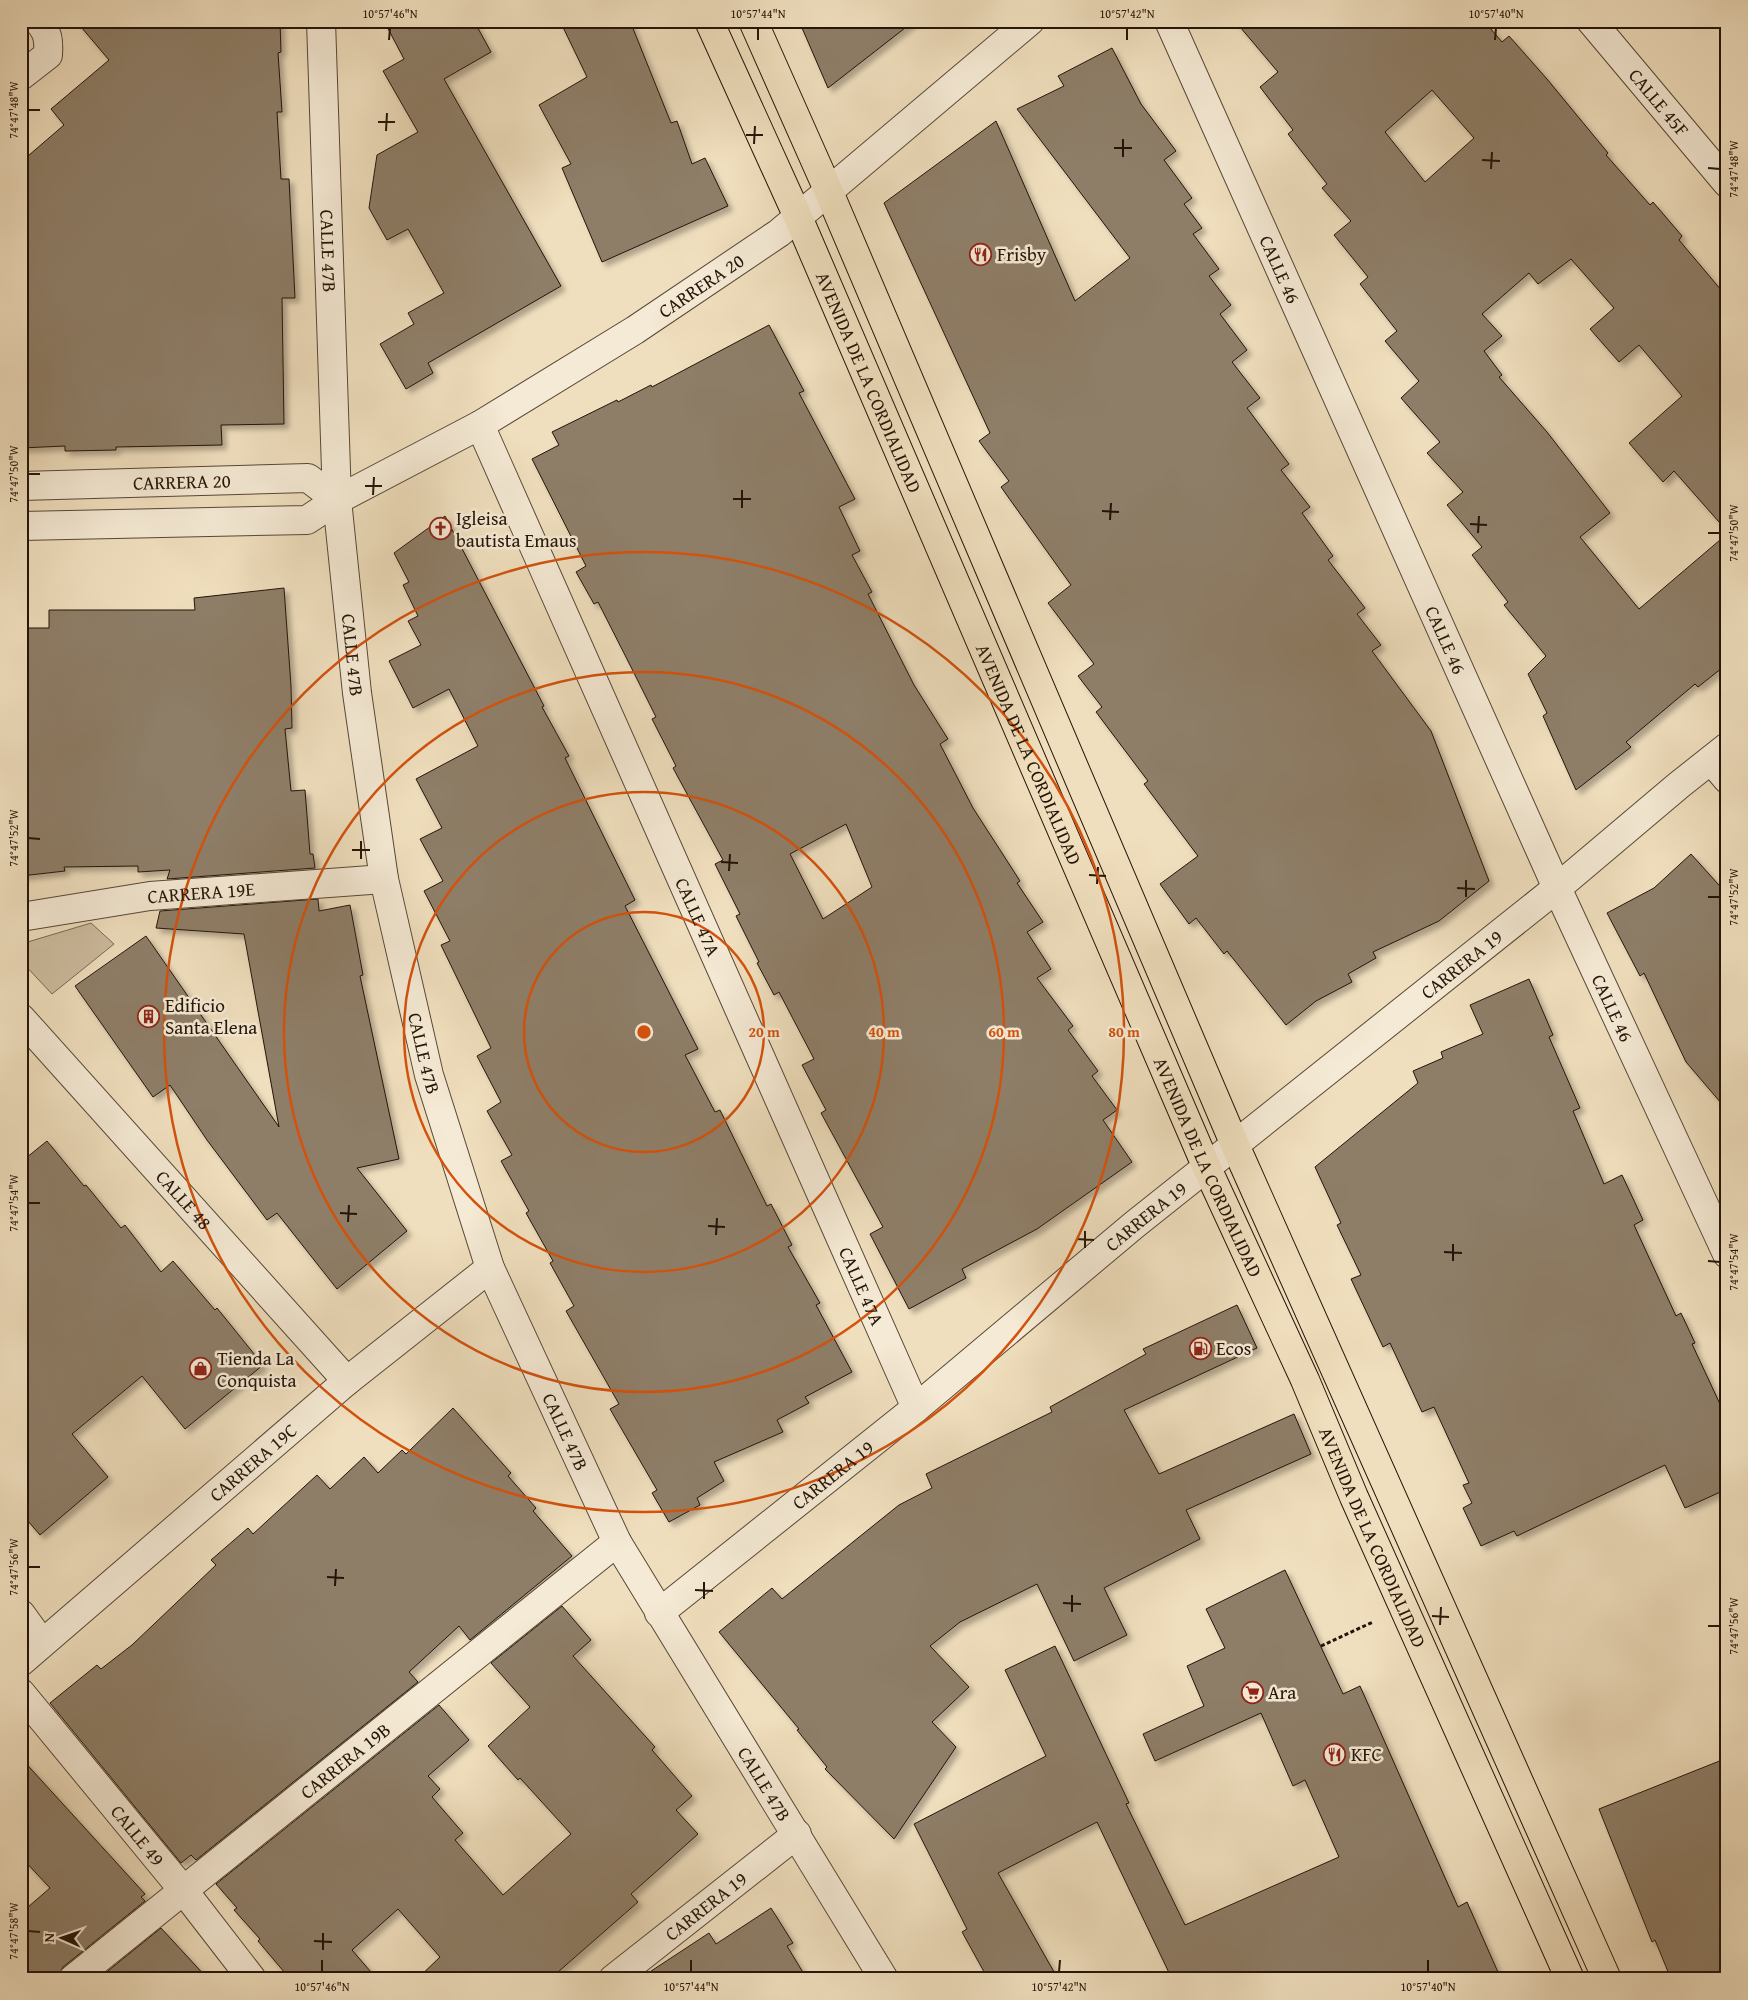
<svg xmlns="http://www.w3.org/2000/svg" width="1748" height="2000" font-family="'Gentium Book Plus',serif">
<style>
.green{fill:#cdbc9f;stroke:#786854}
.building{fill:#8e7e67;stroke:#241408;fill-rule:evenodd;filter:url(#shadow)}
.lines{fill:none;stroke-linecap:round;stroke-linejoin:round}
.minor-casing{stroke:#574736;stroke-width:30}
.major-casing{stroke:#241408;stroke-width:30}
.path{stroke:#241408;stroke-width:3;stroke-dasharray:4 2.5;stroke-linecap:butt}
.minor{stroke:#f5ead5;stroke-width:28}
.major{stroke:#f0dfbe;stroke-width:28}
.ticks{fill:none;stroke:#241408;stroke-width:2}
.ring{fill:none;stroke:#d4520c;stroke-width:2.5}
.labels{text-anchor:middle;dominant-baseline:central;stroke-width:5;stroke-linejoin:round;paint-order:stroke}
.street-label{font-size:19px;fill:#241408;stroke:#f5ead5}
.poi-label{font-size:19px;fill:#241408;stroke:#f5ead5;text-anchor:start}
.centre{fill:#d4520c;stroke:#f5ead5;stroke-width:2.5}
.ring-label{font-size:15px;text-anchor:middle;font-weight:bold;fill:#d4520c;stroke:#f5ead5;stroke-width:5;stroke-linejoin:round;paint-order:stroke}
.neatline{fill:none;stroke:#241408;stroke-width:2}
.ticks-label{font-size:12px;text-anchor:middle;fill:#241408}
</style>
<defs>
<filter id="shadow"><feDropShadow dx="4.5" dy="4.5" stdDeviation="2.5" flood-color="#0004"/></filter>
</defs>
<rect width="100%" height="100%" fill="#f0dfbe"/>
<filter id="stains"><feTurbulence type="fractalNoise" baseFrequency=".004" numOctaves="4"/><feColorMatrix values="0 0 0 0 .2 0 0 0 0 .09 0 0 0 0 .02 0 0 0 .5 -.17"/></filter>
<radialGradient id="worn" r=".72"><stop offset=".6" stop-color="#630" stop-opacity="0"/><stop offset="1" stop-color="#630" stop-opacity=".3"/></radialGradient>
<path class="green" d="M 91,923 L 114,944 L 52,994 L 21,961 L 21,944 Z"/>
<g class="building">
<path d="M 76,21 L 280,21 L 281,52 L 278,53 L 282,112 L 277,112 L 281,179 L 289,179 L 295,298 L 282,298 L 284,424 L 221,425 L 222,445 L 116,447 L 116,450 L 65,451 L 65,446 L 21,448 L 21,162 L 64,125 L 51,109 L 109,60 Z"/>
<path d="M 384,21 L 474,21 L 491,52 L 444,79 L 561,286 L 428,363 L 433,373 L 406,389 L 380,344 L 414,324 L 408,313 L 444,293 L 408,229 L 387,240 L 369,208 L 377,155 L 418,132 L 383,71 L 404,59 Z"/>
<path d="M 560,21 L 630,21 L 671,123 L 677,121 L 692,164 L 705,158 L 728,206 L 602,262 L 562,168 L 571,164 L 539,105 L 587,77 Z"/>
<path d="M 799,21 L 914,21 L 828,88 Z"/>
<path d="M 1235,21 L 1484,21 L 1502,42 L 1509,36 L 1547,79 L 1608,153 L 1606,155 L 1650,205 L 1653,202 L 1682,236 L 1679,240 L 1727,297 L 1727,531 L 1674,471 L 1663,482 L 1629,443 L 1682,396 L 1639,345 L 1619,362 L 1590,329 L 1614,308 L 1571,259 L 1538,284 L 1529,273 L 1482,314 L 1502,336 L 1484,351 L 1502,375 L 1499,377 L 1547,432 L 1610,513 L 1580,537 L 1639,609 L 1727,534 L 1727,664 L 1698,687 L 1695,684 L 1626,742 L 1631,747 L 1576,790 L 1543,716 L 1547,713 L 1528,674 L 1546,656 L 1504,605 L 1508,602 L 1472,555 L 1482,547 L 1447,505 L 1463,492 L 1427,453 L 1440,442 L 1401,398 L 1419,381 L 1385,341 L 1397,331 L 1360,284 L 1368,277 L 1334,235 L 1351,221 L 1322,188 L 1327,184 L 1288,134 L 1293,130 L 1260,87 L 1278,72 ZM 1432,90 L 1474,138 L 1425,182 L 1385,132 Z"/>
<path d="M 1112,48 L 1141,104 L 1176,151 L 1164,160 L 1192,198 L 1184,204 L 1202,228 L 1193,234 L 1219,269 L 1209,276 L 1231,305 L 1220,314 L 1247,350 L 1232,362 L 1260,398 L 1247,408 L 1289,464 L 1281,470 L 1310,507 L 1302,513 L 1333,556 L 1328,560 L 1365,608 L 1357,614 L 1381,645 L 1372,651 L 1431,731 L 1489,881 L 1439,921 L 1373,952 L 1376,958 L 1348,974 L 1352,982 L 1316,1001 L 1286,1025 L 1227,951 L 1224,954 L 1196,918 L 1189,924 L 1160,884 L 1198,856 L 1144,784 L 1148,781 L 1096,712 L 1102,707 L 1078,676 L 1094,664 L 1048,603 L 1071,585 L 1001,487 L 1009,481 L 979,441 L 990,433 L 884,203 L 996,121 L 1075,301 L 1130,258 L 1017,109 L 1064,86 L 1058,76 Z"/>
<path d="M 769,325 L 804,391 L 799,393 L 855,499 L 839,507 L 860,551 L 852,555 L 872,592 L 868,594 L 914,685 L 948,739 L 940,744 L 973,808 L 1020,881 L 1017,883 L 1043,922 L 1027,932 L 1051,969 L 1037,978 L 1073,1026 L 1068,1030 L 1098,1071 L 1092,1076 L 1117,1110 L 1103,1120 L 1132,1162 L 1037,1229 L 962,1269 L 966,1278 L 909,1309 L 870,1234 L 883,1227 L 821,1113 L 826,1110 L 802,1065 L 814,1059 L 779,992 L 774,995 L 757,963 L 759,962 L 736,916 L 740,914 L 715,864 L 723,860 L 673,768 L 676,766 L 652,719 L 656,717 L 631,667 L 598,602 L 594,604 L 576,572 L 586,566 L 532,459 L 559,445 L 552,432 L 617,400 L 618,402 L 651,385 L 652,387 ZM 846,824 L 872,887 L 823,919 L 790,854 Z"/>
<path d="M 445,516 L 544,706 L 542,707 L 569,756 L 565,758 L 635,900 L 625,906 L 698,1049 L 685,1055 L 715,1112 L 720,1110 L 767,1206 L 771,1204 L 792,1245 L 788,1247 L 820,1303 L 816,1305 L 852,1372 L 805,1397 L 809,1403 L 777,1420 L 783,1432 L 714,1462 L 724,1481 L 697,1498 L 700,1505 L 669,1522 L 652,1493 L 657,1490 L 610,1409 L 619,1404 L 566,1311 L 574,1306 L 550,1263 L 553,1261 L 526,1213 L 529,1211 L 501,1161 L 512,1155 L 487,1111 L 501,1102 L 477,1056 L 491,1048 L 441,945 L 450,941 L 424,891 L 443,881 L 420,839 L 442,828 L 416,779 L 478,746 L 449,689 L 413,708 L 389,661 L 421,645 L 408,621 L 418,616 L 403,585 L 409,582 L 394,553 Z"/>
<path d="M 284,588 L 291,686 L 292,728 L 285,729 L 291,791 L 305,790 L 310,854 L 313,854 L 315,868 L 167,879 L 170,870 L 138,872 L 138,866 L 64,867 L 65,871 L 21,876 L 21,628 L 49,628 L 49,610 L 195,610 L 194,598 Z"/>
<path d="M 1691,854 L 1727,894 L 1727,1110 L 1686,1062 L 1644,973 L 1640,976 L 1607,913 L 1654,888 Z"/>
<path d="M 318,899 L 319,911 L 350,905 L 363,975 L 360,976 L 399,1159 L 357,1168 L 407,1231 L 337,1289 L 277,1213 L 267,1220 L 207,1140 L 170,1085 L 153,1097 L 75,986 L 146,936 L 279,1127 L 244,934 L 156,928 L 160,911 Z"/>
<path d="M 1529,979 L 1553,1035 L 1549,1037 L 1580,1108 L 1573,1111 L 1604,1184 L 1622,1175 L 1643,1220 L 1634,1225 L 1676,1316 L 1681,1313 L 1695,1343 L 1692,1344 L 1727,1419 L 1727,1489 L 1685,1508 L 1665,1465 L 1517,1536 L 1514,1531 L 1481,1546 L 1463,1508 L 1472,1503 L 1463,1485 L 1469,1483 L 1434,1407 L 1422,1412 L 1390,1343 L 1383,1347 L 1351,1279 L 1361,1275 L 1337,1225 L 1341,1223 L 1315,1167 L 1418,1083 L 1413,1071 L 1443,1058 L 1441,1052 L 1483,1034 L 1470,1005 Z"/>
<path d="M 47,1141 L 84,1186 L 86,1185 L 121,1228 L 125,1225 L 161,1272 L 173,1261 L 215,1310 L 217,1308 L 263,1365 L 185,1429 L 142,1376 L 72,1434 L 108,1477 L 40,1535 L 21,1513 L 21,1162 Z"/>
<path d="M 1237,1305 L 1257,1348 L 1124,1410 L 1159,1474 L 1294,1414 L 1311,1454 L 1186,1510 L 1200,1539 L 1104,1588 L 1127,1635 L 1074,1661 L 1037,1584 L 960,1622 L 930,1646 L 969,1687 L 932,1722 L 956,1747 L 894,1839 L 825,1769 L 827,1767 L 797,1730 L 799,1729 L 719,1632 L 772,1588 L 782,1599 L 899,1505 L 932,1488 L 926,1474 L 1052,1412 L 1050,1407 L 1146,1354 L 1143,1349 Z"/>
<path d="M 453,1408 L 511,1473 L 508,1476 L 536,1508 L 533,1511 L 572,1556 L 470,1640 L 459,1626 L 409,1672 L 418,1682 L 196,1860 L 191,1855 L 181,1863 L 50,1703 L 97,1665 L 101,1669 L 132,1645 L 216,1565 L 211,1560 L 248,1528 L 253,1534 L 317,1475 L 330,1489 L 364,1457 L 378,1473 L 402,1450 L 406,1454 Z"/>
<path d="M 1285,1570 L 1343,1694 L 1360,1686 L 1458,1907 L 1467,1902 L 1501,1979 L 1172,1979 L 1097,1822 L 998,1873 L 1058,1979 L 988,1979 L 962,1932 L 967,1929 L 914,1824 L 1046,1756 L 1005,1670 L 1055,1646 L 1129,1803 L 1126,1804 L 1185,1925 L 1339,1857 L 1305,1780 L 1293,1786 L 1261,1713 L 1155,1761 L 1143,1734 L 1204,1706 L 1187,1666 L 1225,1648 L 1206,1609 Z"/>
<path d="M 562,1606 L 591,1640 L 573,1656 L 655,1747 L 652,1750 L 692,1796 L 676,1810 L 698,1834 L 631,1894 L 638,1902 L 550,1979 L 417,1979 L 440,1957 L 398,1909 L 352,1950 L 377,1979 L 290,1979 L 258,1941 L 260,1939 L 234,1910 L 237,1908 L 216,1884 L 439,1705 L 469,1740 L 428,1776 L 440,1789 L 432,1797 L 463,1833 L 455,1840 L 503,1895 L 571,1834 L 520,1778 L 518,1780 L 488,1746 L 530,1707 L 491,1663 Z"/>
<path d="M 21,1758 L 145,1894 L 141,1897 L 145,1901 L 63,1967 L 58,1979 L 21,1979 L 21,1913 L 50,1888 L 21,1857 Z"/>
<path d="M 1727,1758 L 1727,1979 L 1671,1979 L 1655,1940 L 1652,1942 L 1599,1809 Z"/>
<path d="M 771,1908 L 793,1943 L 787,1946 L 807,1979 L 639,1979 L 709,1933 L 716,1944 Z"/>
<path d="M 161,1928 L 208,1979 L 98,1979 Z"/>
</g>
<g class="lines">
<defs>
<g id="minor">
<path id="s1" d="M 321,21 L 337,500 L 357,693 L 384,879 L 429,1075 L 490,1268 L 617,1542 L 884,1979"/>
<path id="s2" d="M 1169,21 L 1557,888 L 1727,1254"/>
<path id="s3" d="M 1591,21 L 1727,183"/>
<path d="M 21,76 L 48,55 C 49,40 48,32 38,21"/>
<path id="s4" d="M 480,425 L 916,1408"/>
<path id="s5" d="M 21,486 L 308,478 L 337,500"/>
<path id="s6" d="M 21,526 L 307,520 L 337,500 L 480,425 L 635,330 L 779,233 L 1030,21"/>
<path d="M 1711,760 L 1727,779"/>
<path id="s7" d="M 21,917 L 150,896 L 384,879"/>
<path id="s8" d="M 21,1018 L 347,1381"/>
<path id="s9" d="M 659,1613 L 916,1408 L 1134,1225 L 1557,888 L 1679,785 L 1727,747"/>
<path d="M 21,1614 L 42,1643"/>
<path id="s10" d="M 21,1662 L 347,1381 L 490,1268"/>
<path id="s11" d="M 21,1693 L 184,1891 L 252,1979"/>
<path id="s12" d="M 73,1979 L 617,1542"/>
<path id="s13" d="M 613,1979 L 797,1834"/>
</g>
<g id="major">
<path id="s14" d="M 709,21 L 798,217 L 1207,1168 L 1305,1380 L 1354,1497 L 1570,1979"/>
<path d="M 753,21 L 829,192 L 1235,1145 L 1607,1979"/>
</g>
</defs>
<use href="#minor" class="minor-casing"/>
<use href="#major" class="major-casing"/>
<path class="path" d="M 1321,1646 L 1373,1622"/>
<use href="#minor" class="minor"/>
<use href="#major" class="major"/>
</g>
<path class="ticks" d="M 389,40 L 390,28M 758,40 L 758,28M 1127,40 L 1127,28M 1495,40 L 1496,28M 28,110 L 40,110M 378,122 L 395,122M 386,131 L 387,113M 746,135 L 763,135M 754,144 L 755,126M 1114,148 L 1132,148M 1123,157 L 1123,139M 1482,160 L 1500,161M 1708,168 L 1720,169M 1491,169 L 1492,152M 28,474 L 40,474M 365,486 L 382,486M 373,495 L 374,477M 733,499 L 751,499M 742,508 L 742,490M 1102,511 L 1119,512M 1110,520 L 1111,503M 1470,524 L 1487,525M 1478,533 L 1479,516M 1708,533 L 1720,533M 28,838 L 40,839M 352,850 L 370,850M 361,859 L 361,841M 721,862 L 738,863M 729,871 L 730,854M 1089,875 L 1106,876M 1097,884 L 1098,867M 1457,888 L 1475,889M 1466,897 L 1466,880M 1708,897 L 1720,897M 28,1203 L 40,1203M 340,1213 L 357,1214M 348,1222 L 349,1205M 708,1226 L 725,1227M 716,1235 L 717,1218M 1076,1239 L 1094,1240M 1085,1248 L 1085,1231M 1444,1252 L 1462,1253M 1453,1261 L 1453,1244M 1708,1261 L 1720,1262M 28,1567 L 40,1567M 327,1577 L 344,1578M 335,1586 L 336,1569M 695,1590 L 713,1591M 704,1599 L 704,1582M 1063,1603 L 1081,1604M 1072,1612 L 1072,1595M 1432,1616 L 1449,1617M 1440,1625 L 1441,1607M 1708,1626 L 1720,1626M 28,1931 L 40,1932M 314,1941 L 332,1942M 323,1950 L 323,1933M 322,1972 L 322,1960M 691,1972 L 691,1960M 1059,1972 L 1060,1960M 1428,1972 L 1428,1960"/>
<g class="ring">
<circle cx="644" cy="1032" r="120"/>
<circle cx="644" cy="1032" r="240"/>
<circle cx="644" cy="1032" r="360"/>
<circle cx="644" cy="1032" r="480"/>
</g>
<defs>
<symbol id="restaurant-ring" viewBox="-11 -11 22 22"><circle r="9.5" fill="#f5ead5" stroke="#8f2418" stroke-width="1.5"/><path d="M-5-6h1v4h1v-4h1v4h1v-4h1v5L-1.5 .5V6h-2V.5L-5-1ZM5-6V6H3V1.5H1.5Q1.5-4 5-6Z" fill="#8f2418"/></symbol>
<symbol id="church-ring" viewBox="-11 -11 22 22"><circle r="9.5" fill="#f5ead5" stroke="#8f2418" stroke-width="1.5"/><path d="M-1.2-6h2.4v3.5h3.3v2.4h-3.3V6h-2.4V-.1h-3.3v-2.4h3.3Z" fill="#8f2418"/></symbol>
<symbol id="building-ring" viewBox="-11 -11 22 22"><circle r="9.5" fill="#f5ead5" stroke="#8f2418" stroke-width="1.5"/><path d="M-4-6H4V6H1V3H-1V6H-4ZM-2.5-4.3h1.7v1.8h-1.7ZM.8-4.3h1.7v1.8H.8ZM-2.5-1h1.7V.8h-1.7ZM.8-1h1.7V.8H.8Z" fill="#8f2418"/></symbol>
<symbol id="fuel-ring" viewBox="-11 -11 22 22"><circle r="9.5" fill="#f5ead5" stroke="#8f2418" stroke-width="1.5"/><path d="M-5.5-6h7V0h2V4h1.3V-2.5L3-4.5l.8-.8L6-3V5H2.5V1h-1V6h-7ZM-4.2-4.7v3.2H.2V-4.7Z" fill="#8f2418"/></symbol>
<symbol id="shop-ring" viewBox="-11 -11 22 22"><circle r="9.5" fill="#f5ead5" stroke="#8f2418" stroke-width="1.5"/><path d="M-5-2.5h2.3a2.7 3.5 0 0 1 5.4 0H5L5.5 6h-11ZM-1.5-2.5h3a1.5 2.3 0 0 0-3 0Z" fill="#8f2418"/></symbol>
<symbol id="supermarket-ring" viewBox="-11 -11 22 22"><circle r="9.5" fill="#f5ead5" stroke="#8f2418" stroke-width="1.5"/><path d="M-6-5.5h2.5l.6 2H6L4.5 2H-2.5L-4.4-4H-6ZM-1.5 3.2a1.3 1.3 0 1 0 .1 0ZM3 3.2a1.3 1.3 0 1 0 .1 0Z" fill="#8f2418"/></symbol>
</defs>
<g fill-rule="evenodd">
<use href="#restaurant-ring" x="968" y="242" width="25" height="25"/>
<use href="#church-ring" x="428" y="516" width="25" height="25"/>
<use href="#building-ring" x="136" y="1004" width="25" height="25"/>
<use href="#fuel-ring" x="1188" y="1336" width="25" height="25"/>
<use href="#shop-ring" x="188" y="1356" width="25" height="25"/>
<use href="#supermarket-ring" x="1240" y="1680" width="25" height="25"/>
<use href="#restaurant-ring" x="1322" y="1742" width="25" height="25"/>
</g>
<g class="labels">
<g class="street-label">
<text stroke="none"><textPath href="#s3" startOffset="106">CALLE 45F</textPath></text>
<text stroke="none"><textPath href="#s1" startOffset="230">CALLE 47B</textPath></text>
<text stroke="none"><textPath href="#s2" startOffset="272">CALLE 46</textPath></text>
<text stroke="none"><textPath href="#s6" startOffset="745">CARRERA 20</textPath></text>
<text stroke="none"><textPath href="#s14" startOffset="395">AVENIDA DE LA CORDIALIDAD</textPath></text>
<text stroke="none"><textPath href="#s5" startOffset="161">CARRERA 20</textPath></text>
<text stroke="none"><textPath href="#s2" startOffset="678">CALLE 46</textPath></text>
<text stroke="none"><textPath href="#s1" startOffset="635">CALLE 47B</textPath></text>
<text stroke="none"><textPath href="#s14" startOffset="800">AVENIDA DE LA CORDIALIDAD</textPath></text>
<text stroke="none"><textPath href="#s7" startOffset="182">CARRERA 19E</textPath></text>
<text stroke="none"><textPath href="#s4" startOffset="538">CALLE 47A</textPath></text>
<text stroke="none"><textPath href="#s9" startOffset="1032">CARRERA 19</textPath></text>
<text stroke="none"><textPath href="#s2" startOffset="1082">CALLE 46</textPath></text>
<text stroke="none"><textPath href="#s1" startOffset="1040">CALLE 47B</textPath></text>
<text stroke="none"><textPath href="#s14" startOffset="1250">AVENIDA DE LA CORDIALIDAD</textPath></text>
<text stroke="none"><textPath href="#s8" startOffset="244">CALLE 48</textPath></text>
<text stroke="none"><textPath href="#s9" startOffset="628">CARRERA 19</textPath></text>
<text stroke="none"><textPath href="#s4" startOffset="942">CALLE 47A</textPath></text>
<text stroke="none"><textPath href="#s1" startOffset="1445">CALLE 47B</textPath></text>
<text stroke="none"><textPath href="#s10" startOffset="306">CARRERA 19C</textPath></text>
<text stroke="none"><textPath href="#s9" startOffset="222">CARRERA 19</textPath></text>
<text stroke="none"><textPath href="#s14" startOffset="1655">AVENIDA DE LA CORDIALIDAD</textPath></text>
<text stroke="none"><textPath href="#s12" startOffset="349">CARRERA 19B</textPath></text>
<text stroke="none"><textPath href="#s1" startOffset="1850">CALLE 47B</textPath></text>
<text stroke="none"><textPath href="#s11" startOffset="184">CALLE 49</textPath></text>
<text stroke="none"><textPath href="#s13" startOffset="118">CARRERA 19</textPath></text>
</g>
<g class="poi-label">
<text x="997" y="254">Frisby</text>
<text x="456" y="518">Igleisa<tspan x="456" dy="22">bautista Emaus</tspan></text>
<text x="165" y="1005">Edificio<tspan x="165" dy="22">Santa Elena</tspan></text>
<text x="1216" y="1348">Ecos</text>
<text x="217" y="1358">Tienda La<tspan x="217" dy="22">Conquista</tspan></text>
<text x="1268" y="1692">Ara</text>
<text x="1351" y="1754">KFC</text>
</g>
</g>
<circle cx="644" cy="1032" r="8" class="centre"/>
<g class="ring-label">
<text x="764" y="1037">20 m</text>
<text x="884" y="1037">40 m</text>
<text x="1004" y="1037">60 m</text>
<text x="1124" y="1037">80 m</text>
</g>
<rect width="1748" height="2000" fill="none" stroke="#f0dfbe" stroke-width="55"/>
<g transform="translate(62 1938) rotate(272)" stroke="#f5ead5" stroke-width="4" paint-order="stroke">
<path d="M0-4L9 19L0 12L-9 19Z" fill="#241408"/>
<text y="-8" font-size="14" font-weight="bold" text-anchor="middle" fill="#241408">N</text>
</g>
<rect x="28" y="28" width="1692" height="1944" class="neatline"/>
<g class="ticks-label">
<text x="390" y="18">10°57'46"N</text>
<text x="758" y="18">10°57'44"N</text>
<text x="1127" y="18">10°57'42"N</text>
<text x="1496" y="18">10°57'40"N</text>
<text transform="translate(14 110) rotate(-90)" y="4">74°47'48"W</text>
<text transform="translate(1734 169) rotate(-90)" y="4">74°47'48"W</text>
<text transform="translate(14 474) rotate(-90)" y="4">74°47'50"W</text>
<text transform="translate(1734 533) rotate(-90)" y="4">74°47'50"W</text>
<text transform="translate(14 838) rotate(-90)" y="4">74°47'52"W</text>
<text transform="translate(1734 897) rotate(-90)" y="4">74°47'52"W</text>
<text transform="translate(14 1203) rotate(-90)" y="4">74°47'54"W</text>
<text transform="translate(1734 1262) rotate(-90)" y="4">74°47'54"W</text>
<text transform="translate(14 1567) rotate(-90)" y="4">74°47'56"W</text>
<text transform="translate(1734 1626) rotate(-90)" y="4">74°47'56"W</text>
<text transform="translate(14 1931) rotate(-90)" y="4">74°47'58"W</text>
<text x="322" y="1991">10°57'46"N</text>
<text x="691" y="1991">10°57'44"N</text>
<text x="1059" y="1991">10°57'42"N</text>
<text x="1428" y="1991">10°57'40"N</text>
</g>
<rect width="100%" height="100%" filter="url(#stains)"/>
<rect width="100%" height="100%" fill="url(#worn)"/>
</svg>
